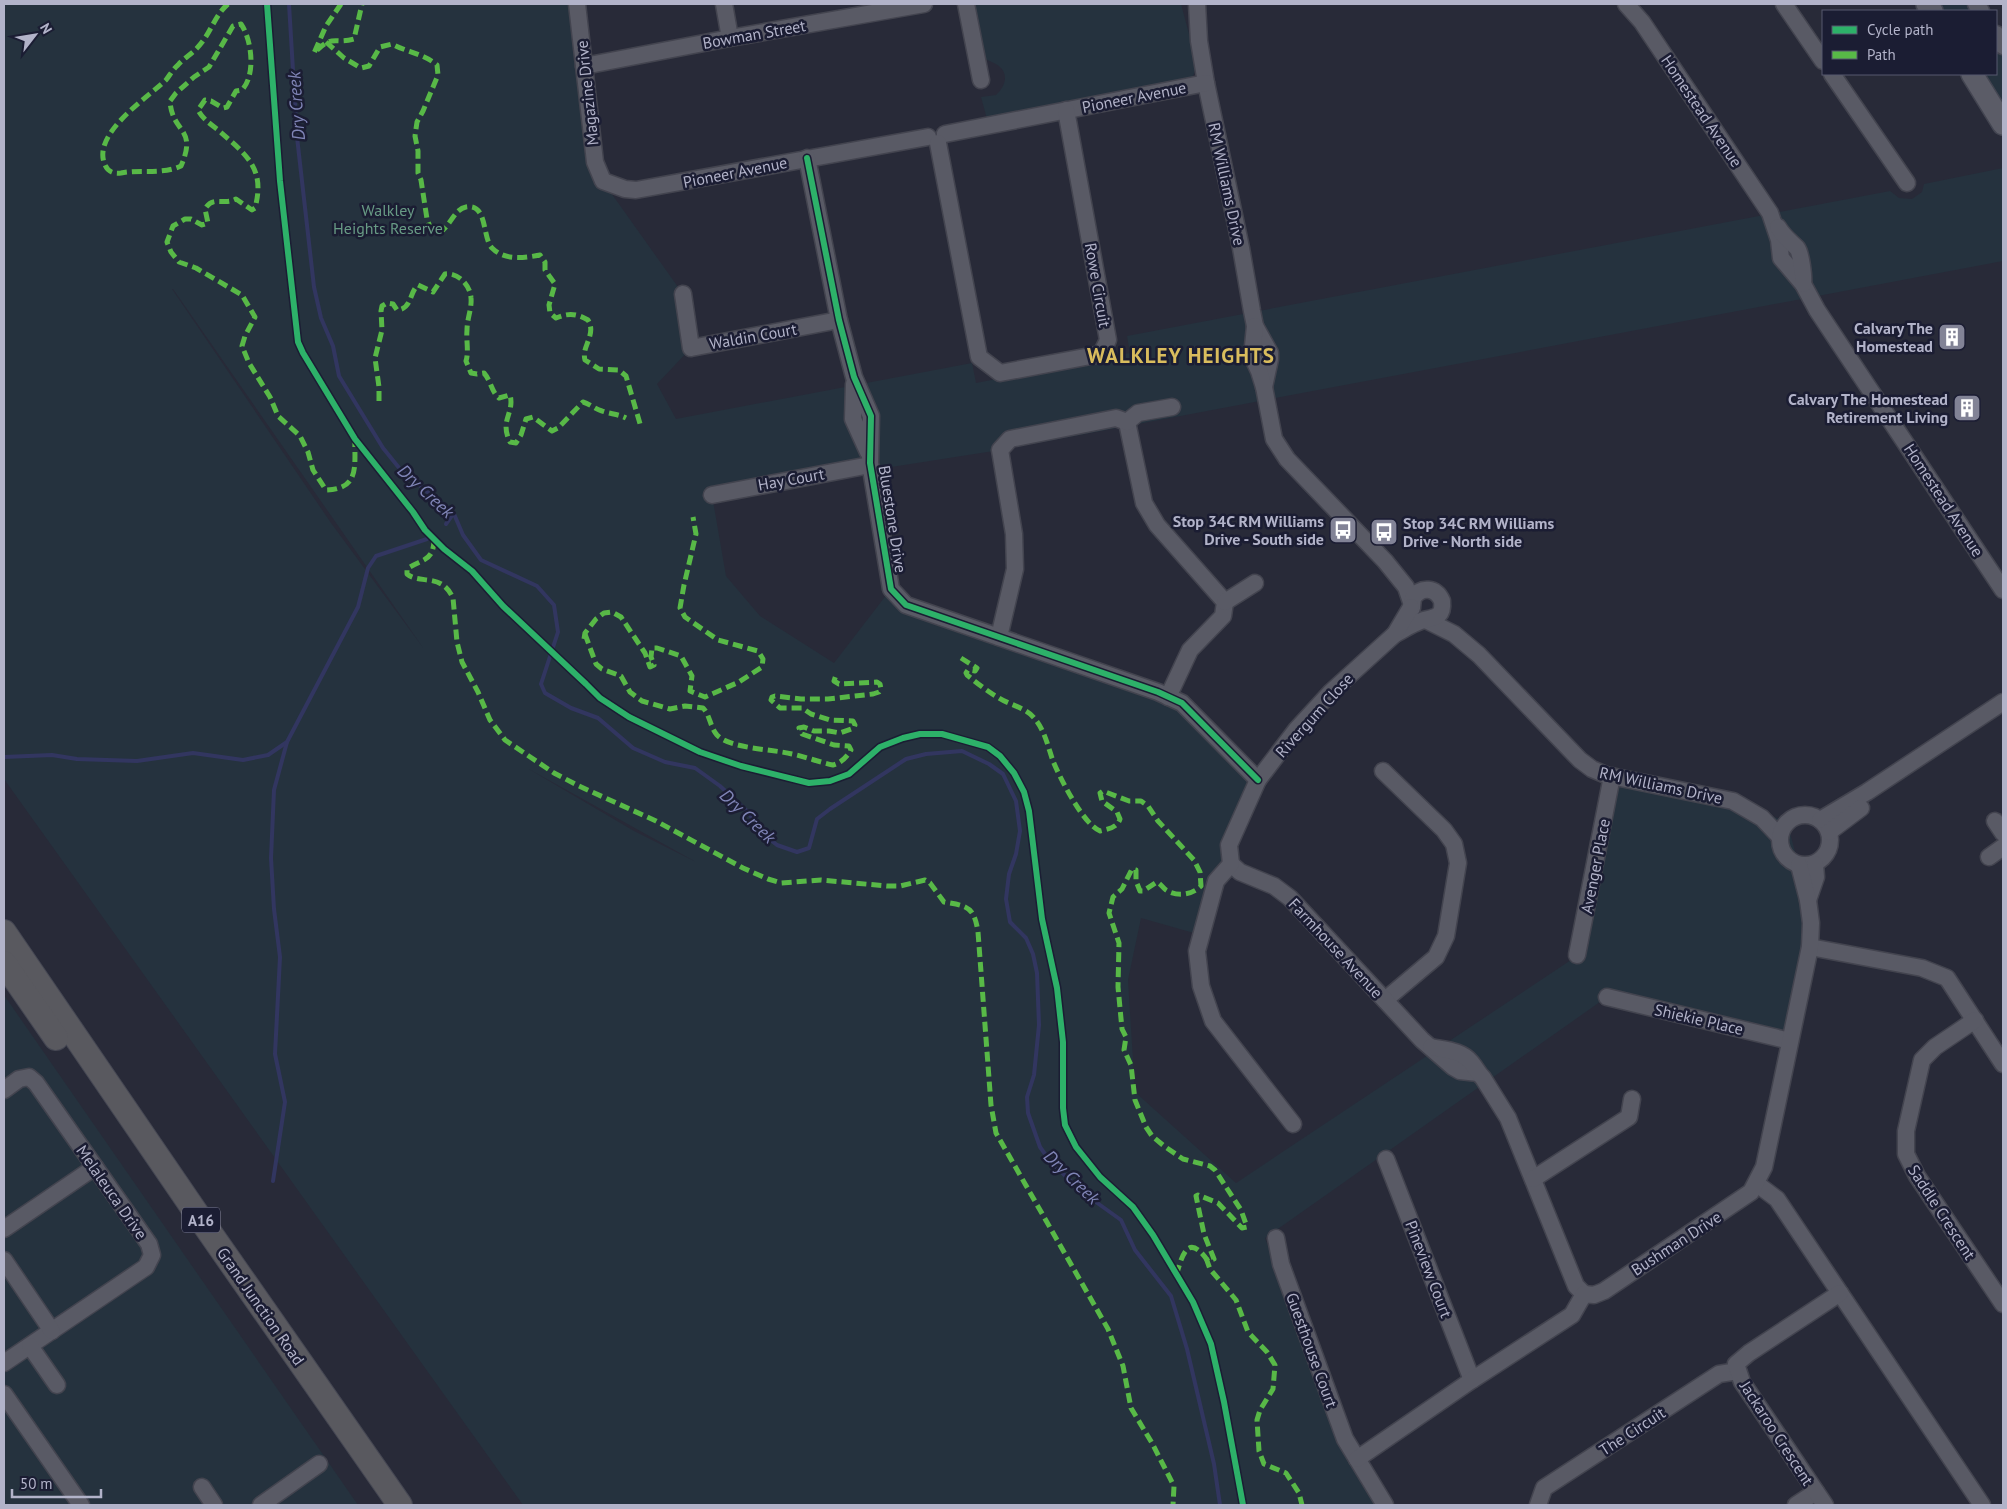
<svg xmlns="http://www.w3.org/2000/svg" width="2007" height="1509" font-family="'PT Sans',sans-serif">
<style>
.green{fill:#25323e;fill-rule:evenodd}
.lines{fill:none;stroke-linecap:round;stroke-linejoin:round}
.stream{stroke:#323660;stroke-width:4}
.minor-casing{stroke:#43444f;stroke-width:19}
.major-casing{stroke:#434551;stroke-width:24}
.highway-casing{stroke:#454753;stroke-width:26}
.minor{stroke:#595a65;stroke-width:16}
.major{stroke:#5b5c67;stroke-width:21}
.highway{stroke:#59595f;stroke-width:24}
.quiet{stroke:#58b947;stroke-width:5;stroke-dasharray:10 5;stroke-linecap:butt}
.cycleway-casing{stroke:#1b1d33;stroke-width:9}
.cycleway{stroke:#2db169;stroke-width:6}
.labels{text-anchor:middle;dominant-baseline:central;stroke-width:5;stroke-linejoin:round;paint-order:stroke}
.shield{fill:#1b1d33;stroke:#85869c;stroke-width:1}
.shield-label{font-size:15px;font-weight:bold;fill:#b2b3c9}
.street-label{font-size:16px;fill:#b2b3c9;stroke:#1b1d33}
.park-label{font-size:16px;fill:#689b85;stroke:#1b1d33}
.poi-label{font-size:16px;font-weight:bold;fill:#b2b3c9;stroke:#1b1d33;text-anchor:end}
.water-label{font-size:18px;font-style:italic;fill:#8085b7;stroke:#1b1d33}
.district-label{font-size:21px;font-weight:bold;letter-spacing:1px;fill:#d9bc5d;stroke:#1b1d33}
</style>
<rect width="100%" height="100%" fill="#282a38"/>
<g class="green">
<path d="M 4,4 L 577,4 L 599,176 L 683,294 L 691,348 L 657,384 L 676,419 L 972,363 L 976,383 L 1130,353 L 1127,336 L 1890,191 L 1899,198 L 1912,199 L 1922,192 L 1924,184 L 2003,168 L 2003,261 L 1000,450 L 712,495 L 726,576 L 760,616 L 834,663 L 891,589 L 906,605 L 1182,703 L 1258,780 L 1201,935 L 1141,918 L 1128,980 L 1135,1092 L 1236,1183 L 1577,956 L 1606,775 L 1741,804 L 1787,822 L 1808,900 L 1790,1041 L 1607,997 L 1265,1238 L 1343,1443 L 1381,1505 L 523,1505 L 4,779 ZM 172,289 L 173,289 L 424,649 L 331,523 ZM 527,768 L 696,862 L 634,831 Z"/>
<path d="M 973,4 L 1181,4 L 1197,64 L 1193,76 L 1186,81 L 987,119 L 981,97 L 996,95 C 1004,88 1010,75 999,66 C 993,61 987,62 982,55 Z"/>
<path d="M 1937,4 L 1971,4 L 1976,11 L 1943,11 Z"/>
<path d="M 1996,42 L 2003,54 L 2003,107 L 1982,74 L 1996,74 Z"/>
<path d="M 4,995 L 358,1505 L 4,1505 Z"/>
</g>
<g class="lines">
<g class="stream">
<path d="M 289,4 L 297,137 L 314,287 L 321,318 L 333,346 L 339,376 L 383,448 L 400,469 L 454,514 L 463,535 L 481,560 L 537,586 L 554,605 L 558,632 L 541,684 L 545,693 L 571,708 L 598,718 L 633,748 L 665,762 L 695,768 L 720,786 L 748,812 L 761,832 L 777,845 L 797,852 L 809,848 L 817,819 L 830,809 L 906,759 L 926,754 L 962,751 L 989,764 L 1003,774 L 1016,801 L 1020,831 L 1016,854 L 1009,874 L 1006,899 L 1010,922 L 1026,938 L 1033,954 L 1037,973 L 1039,1025 L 1034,1075 L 1027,1097 L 1028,1113 L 1040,1147 L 1050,1161 L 1082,1192 L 1121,1220 L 1135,1250 L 1171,1296 L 1187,1349 L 1214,1464 L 1220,1505"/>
<path d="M 446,524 L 453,514"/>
<path d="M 4,757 L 52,755 L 77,759 L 137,761 L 193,753 L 243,760 L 268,755 L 287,742 L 358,607 L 368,568 L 376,556 L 427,539"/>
<path d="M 273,1181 L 285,1102 L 275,1054 L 280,957 L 274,909 L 271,858 L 274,790 L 287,742"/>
</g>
<defs>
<g id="minor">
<path d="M 577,4 L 595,162 L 603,181 L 625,189 L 636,190 L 928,137"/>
<path d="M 724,4 L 730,38"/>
<path d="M 966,4 L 981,80"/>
<path d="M 1197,4 L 1199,41 L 1206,83 L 1241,248 L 1252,311 L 1255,326 L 1270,353 L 1270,359 L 1264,387"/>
<path d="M 1626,4 L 1642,22 L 1770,213 L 1779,240 L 1781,258 L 1803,284 L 1817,310 L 2003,590"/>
<path d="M 1784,4 L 1823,61"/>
<path d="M 1976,4 L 1981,11"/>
<path d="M 1996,34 L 2003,46"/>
<path d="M 584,66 L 730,38 L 924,4"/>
<path d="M 1832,74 L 1907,183"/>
<path d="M 945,134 L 1206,83"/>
<path d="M 938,143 L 979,357 L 1000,373 L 1101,354 L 1108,340 L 1066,110"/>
<path d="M 807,158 L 839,320 L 854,377 L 871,416 L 870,463 L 891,589 L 906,605 L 1158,692 L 1182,703 L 1258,780"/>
<path d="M 1778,227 C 1783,236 1790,241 1797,248 C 1801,253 1804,277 1803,284"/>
<path d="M 683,294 L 691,348 L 839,320"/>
<path d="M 1255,326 L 1252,356 L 1259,371 L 1264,387 L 1274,439 L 1287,459 L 1385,561 L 1406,587 L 1411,602"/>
<path d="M 854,384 L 853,419 L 868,452"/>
<path d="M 1127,422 L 1144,503 L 1157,525 L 1225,602 L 1223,616 L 1190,650 L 1168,697"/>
<path d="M 712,495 L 870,465"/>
<path d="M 1225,602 L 1255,583"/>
<path d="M 1428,621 L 1454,634 L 1479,655 L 1580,760 L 1592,769 L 1606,775 L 1733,801 L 1762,818 L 1780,837"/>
<path d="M 1395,634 C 1403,630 1412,624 1421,621 C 1433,617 1444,619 1442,601 C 1436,587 1421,586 1413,598 L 1412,608"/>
<path d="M 999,637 L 1015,569 L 1014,534 L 1000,450 L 1010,439 L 1116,418 L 1127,422 L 1138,413 L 1172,407"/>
<path d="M 1383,771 L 1444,830 L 1454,844 L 1458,863 L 1446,936 L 1436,957 L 1385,1000"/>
<circle cx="1805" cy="840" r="25"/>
<path d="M 1820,820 L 1867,792 L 2003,702"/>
<path d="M 1995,821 L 2003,833"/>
<path d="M 1829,832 L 1861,808"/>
<path d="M 1989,857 L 2003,847"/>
<path d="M 1231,864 L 1240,872 L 1274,886 L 1290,898 L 1422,1040 L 1453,1067 L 1460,1071 L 1478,1073"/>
<path d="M 1808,900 L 1816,877 L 1815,864"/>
<path d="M 1810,947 L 1922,968 L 1947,978 L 2003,1064"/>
<path d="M 1577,955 L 1612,776"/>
<path d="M 1607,997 L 1790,1041"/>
<path d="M 1975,1020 L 1935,1047 L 1922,1060 L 1906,1131 L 1906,1154 L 1917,1176 L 2003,1304"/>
<path d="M 1431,1047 C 1445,1050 1461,1050 1471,1062 C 1476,1068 1478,1073 1483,1078 L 1508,1118 L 1576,1286 L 1584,1294"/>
<path d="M 4,1090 L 19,1079 L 29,1077 L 36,1083 L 149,1244 L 152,1255 L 146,1267 L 4,1363"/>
<path d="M 1293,1124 L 1213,1021 L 1201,986 L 1197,951 L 1216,881 L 1231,864 L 1229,845 L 1258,780 L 1296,730 L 1331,692 L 1395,634 L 1411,607"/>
<path d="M 1386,1159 L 1472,1380"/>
<path d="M 1533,1179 L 1629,1117 L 1632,1099"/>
<path d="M 1757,1184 L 1777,1199 L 1982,1505"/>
<path d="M 4,1229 L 95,1167"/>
<path d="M 1276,1238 L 1281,1264 L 1345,1439 L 1385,1505"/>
<path d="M 4,1260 L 52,1331"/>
<path d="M 30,1346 L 57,1385"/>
<path d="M 4,1394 L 81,1505"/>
<path d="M 1357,1459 L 1472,1380 L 1572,1315 L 1584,1294 L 1594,1295 L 1604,1291 L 1751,1192 L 1764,1167 L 1810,947 L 1811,923 L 1808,900 L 1799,865"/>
<path d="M 202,1487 L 214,1505"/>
<path d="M 261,1505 L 319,1464"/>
<path d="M 1538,1505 L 1544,1488 L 1719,1374 L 1738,1371"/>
<path d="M 1796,1505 L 1816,1492"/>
<path d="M 1825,1505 L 1742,1382 L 1736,1364 L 1749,1353 L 1840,1293"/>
</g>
<g id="major">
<path d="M 1927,4 L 1932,11"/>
<path d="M 1972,74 L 2003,124"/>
</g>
<g id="highway">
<path d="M 4,932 L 199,1217 L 400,1505"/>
<path d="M 4,963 L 56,1038"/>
</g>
</defs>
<use href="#minor" class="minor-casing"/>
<use href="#major" class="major-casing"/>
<use href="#highway" class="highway-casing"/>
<use href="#minor" class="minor"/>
<use href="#major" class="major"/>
<use href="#highway" class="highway"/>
<g class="quiet">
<path d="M 228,4 C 213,17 211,35 195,50 C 190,55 183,59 178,65 C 173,69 170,75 166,80 C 147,98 91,134 105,165 C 108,172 114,174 121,173 C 141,169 161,175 181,166 C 198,127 172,134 170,101 L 176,93 L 194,77 L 209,67 L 233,26 L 241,24 C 252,40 256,75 242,90 L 236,91 L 227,107 L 223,108 L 211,101 L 205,100 L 198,110 C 202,118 209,123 217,129 C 245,154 266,167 255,208 L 252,210 L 236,199 C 224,206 213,195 205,209 L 208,223 L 202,225 L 191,219 L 185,219 L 173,226 L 167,242 L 171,252 L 179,262 L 196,268 L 242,295 L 255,317 L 245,336 L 242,346 L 249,363 L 270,397 L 278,416 L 300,436 L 308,452 L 313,470 L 326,490 C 361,489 354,464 355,439"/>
<path d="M 341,4 L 326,26 L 314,53 C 334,33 333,45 354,39 L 362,4"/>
<path d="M 326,42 L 344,58 L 361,68 L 369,66 L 380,47 L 392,44 C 407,52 424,54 437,65 L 438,75 L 423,111 L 417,122 L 415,136 L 418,151 L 418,173 L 421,180 L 427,219 L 430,227 L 439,233 C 450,227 454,209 466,207 C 488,203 482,238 492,248 C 505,261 524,258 540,255 L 545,262 L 545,270 L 555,284 L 549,305 L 550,313 L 556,318 C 568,313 576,313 588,320 C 597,335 581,346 585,360 L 599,369 L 619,370 L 626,376 L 641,427"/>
<path d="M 379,401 L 379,387 L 375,358 L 382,330 L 381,311 L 382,306 L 387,303 L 393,304 L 397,310 C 412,309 409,293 418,285 L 433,292 L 445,274 C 457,272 470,284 471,298 C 472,308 467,319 467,330 C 466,341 469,351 466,361 L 471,373 L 477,374 L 484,373 C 491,381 491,391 499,398 L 510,395 C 515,413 499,420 510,442 L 516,443 L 521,435 L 526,419 L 533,417 L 552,431 L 558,428 L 583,402 C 590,404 595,409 602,411 C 610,414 618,414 626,418"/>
<path d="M 434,539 C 434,562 421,559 407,569 L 407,574 C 420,585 441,572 453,598 L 457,642 L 462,662 L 478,692 L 490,720 L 505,740 L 554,773 L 579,786 L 656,821 L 743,868 L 768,879 L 781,883 L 821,880 L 887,886 L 900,886 L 925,880 L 930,883 L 944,902 C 967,906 974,906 978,932 L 991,1105 L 996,1133 L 1108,1329 L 1123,1366 L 1131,1408 L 1152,1443 L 1174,1486 L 1173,1505"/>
<path d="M 585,634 L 596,664 L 602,669 L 621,676 L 630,692 L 642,701 L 670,709 L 685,706 L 703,708 C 710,715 710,727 717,735 C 730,749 773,749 792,754 C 806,757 819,762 833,765 C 841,763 847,757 851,750 L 849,746 L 834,745 L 802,734 L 799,728 L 804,727 L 814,731 L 829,731 L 840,733 L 854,728 L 855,725 L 853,721 L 830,720 L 811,714 L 802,708 L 780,708 L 771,700 L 772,697 L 775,696 L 801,699 L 828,699 L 873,694 L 879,692 L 881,689 L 880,684 L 877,682 L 839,684 L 834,681 L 836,675"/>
<path d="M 584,639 L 585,633 L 596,619 L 604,613 L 612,612 L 621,617 L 645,653 L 650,667 L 654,665 L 651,657 L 652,648 L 657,648 L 681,656 L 692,676 L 690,691 L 705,697 L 739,682 L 762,667 L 763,659 L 758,651 L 718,640 L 685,617 L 680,608 L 684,585 L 696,534 L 693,517"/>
<path d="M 961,658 L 977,668 L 975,671 L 968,670 L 966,673 L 967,675 C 977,683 988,692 999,698 C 1010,705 1027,708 1035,719 C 1045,731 1048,747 1053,761 C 1060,778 1083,824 1100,831 C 1108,829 1117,828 1120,819 L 1117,812 L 1102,801 L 1100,793 L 1103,791 L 1129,801 L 1141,801 L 1148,806 L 1158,821 L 1194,860 L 1200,872 L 1201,886 C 1192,895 1177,897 1166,890 C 1162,887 1161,884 1157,882 L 1143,891 L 1140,891 L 1136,881 L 1136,870 L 1132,869 L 1122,889 L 1113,897 L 1109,913 L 1119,943 L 1118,987 L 1122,1029 L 1126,1037 L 1124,1050 L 1131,1065 L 1135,1100 L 1146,1127 L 1152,1136 L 1164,1146 L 1183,1159 L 1210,1166 L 1215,1170 L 1241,1210 L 1247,1227 L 1242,1228 L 1218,1203 L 1198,1195 L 1196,1196 L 1204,1234 L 1214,1259 L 1208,1261 C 1189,1234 1183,1252 1177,1273"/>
<path d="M 1206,1258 L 1210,1269 L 1236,1300 L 1248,1332 L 1267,1352 L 1275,1365 L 1273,1389 L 1260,1410 L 1257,1420 L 1259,1451 L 1264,1464 L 1286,1473 L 1299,1493 L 1302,1505"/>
</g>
<defs>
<g id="cycleway">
<path d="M 267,4 L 280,181 L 298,342 L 303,353 L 355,439 L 413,512 L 425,530 L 444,549 L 472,571 L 503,606 L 586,684 L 600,698 L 629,717 L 700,752 L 741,766 L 809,783 L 830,781 L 849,774 L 880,747 L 903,738 L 920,734 L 942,734 L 988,747 L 1000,756 L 1014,773 L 1024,792 L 1029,811 L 1042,919 L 1057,988 L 1063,1042 L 1063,1108 L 1065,1125 L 1076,1147 L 1100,1177 L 1133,1207 L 1153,1235 L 1193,1302 L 1211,1344 L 1224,1402 L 1243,1505"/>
<path d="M 807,158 L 839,320 L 854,377 L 871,416 L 870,463 L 891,589 L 906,605 L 1158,692 L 1182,703 L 1258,780"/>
</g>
</defs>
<use href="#cycleway" class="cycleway-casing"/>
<use href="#cycleway" class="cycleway"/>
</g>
<defs>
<symbol id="building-square" viewBox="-11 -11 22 22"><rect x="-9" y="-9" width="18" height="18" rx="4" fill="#828396" stroke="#1b1d33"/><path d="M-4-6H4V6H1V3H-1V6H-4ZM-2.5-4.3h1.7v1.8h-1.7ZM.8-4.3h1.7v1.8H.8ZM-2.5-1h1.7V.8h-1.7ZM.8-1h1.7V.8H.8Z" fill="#fff"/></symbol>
<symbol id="bus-square" viewBox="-11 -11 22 22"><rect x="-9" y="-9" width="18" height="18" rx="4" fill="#828396" stroke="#1b1d33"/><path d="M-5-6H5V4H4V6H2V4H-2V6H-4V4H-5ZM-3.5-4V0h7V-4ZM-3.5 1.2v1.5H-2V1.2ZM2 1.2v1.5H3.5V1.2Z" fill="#fff"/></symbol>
</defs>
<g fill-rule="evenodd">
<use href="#building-square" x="1936" y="321" width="32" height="32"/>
<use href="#building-square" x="1951" y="392" width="32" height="32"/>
<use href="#bus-square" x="1327" y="514" width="32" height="32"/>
<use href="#bus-square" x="1368" y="516" width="32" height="32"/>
</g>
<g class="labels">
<rect class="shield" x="182" y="1207.5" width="38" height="25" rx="4"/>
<g class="shield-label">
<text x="201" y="1220">A16</text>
</g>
<g class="street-label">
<text transform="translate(754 34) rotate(-10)">Bowman Street</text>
<text transform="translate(587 93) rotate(-96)">Magazine Drive</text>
<text transform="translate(1134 97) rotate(-11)">Pioneer Avenue</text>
<text transform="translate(1702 111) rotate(56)">Homestead Avenue</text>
<text transform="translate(735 172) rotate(-11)">Pioneer Avenue</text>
<text transform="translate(1227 184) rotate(78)">RM Williams Drive</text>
<text transform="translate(1098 285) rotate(80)">Rowe Circuit</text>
<text transform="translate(753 336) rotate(-10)">Waldin Court</text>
<text transform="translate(791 479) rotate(-10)">Hay Court</text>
<text transform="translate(1944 500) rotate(57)">Homestead Avenue</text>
<text transform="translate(893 519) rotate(81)">Bluestone Drive</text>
<text transform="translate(1314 715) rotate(-48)">Rivergum Close</text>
<text transform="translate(1661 785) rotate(12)">RM Williams Drive</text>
<text transform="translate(1595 866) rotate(-79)">Avenger Place</text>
<text transform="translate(1336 948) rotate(47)">Farmhouse Avenue</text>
<text transform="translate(1699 1019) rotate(13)">Shiekie Place</text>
<text transform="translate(112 1192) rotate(55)">Melaleuca Drive</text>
<text transform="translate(1942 1212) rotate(57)">Saddle Crescent</text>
<text transform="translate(1676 1243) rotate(-33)">Bushman Drive</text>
<text transform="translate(1429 1269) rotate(69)">Pineview Court</text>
<text transform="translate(261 1306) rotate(55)">Grand Junction Road</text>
<text transform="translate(1312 1350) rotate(70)">Guesthouse Court</text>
<text transform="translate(1632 1431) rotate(-33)">The Circuit</text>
<text transform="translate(1777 1433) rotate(57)">Jackaroo Crescent</text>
</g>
<g class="park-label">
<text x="388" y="210">Walkley<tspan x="388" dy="18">Heights Reserve</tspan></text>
</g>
<g class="poi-label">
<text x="1933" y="328">Calvary The<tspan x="1933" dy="18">Homestead</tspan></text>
<text x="1948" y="399">Calvary The Homestead<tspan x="1948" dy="18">Retirement Living</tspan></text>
<text x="1324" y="521">Stop 34C RM Williams<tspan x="1324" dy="18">Drive - South side</tspan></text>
<text x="1403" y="523" text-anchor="start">Stop 34C RM Williams<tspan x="1403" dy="18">Drive - North side</tspan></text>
</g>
<g class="water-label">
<text transform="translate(296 106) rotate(-94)">Dry Creek</text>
<text transform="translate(426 491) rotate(43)">Dry Creek</text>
<text transform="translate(748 816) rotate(44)">Dry Creek</text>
<text transform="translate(1072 1177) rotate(44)">Dry Creek</text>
</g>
<g class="district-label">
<text x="1181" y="355">WALKLEY HEIGHTS</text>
</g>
</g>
<rect width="2007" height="1509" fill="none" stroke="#b2b3c9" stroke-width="10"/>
<rect x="1822" y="10" width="175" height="65" fill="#1b1d33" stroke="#57596f"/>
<rect x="1832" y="26" width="25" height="8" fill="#2db169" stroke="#57596f"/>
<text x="1867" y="35" font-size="15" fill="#b2b3c9">Cycle path</text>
<rect x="1832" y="51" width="25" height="8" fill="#58b947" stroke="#57596f"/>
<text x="1867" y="60" font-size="15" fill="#b2b3c9">Path</text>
<g transform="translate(35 35) rotate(59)" stroke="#1b1d33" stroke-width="4" paint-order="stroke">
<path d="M0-4L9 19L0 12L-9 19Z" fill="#b2b3c9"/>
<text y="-8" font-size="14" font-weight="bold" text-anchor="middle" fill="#b2b3c9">N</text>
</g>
<path d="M12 1489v8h89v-8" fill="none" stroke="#b2b3c9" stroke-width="2.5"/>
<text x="20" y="1489" font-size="15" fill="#b2b3c9" stroke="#1b1d33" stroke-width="4" paint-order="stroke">50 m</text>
</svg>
